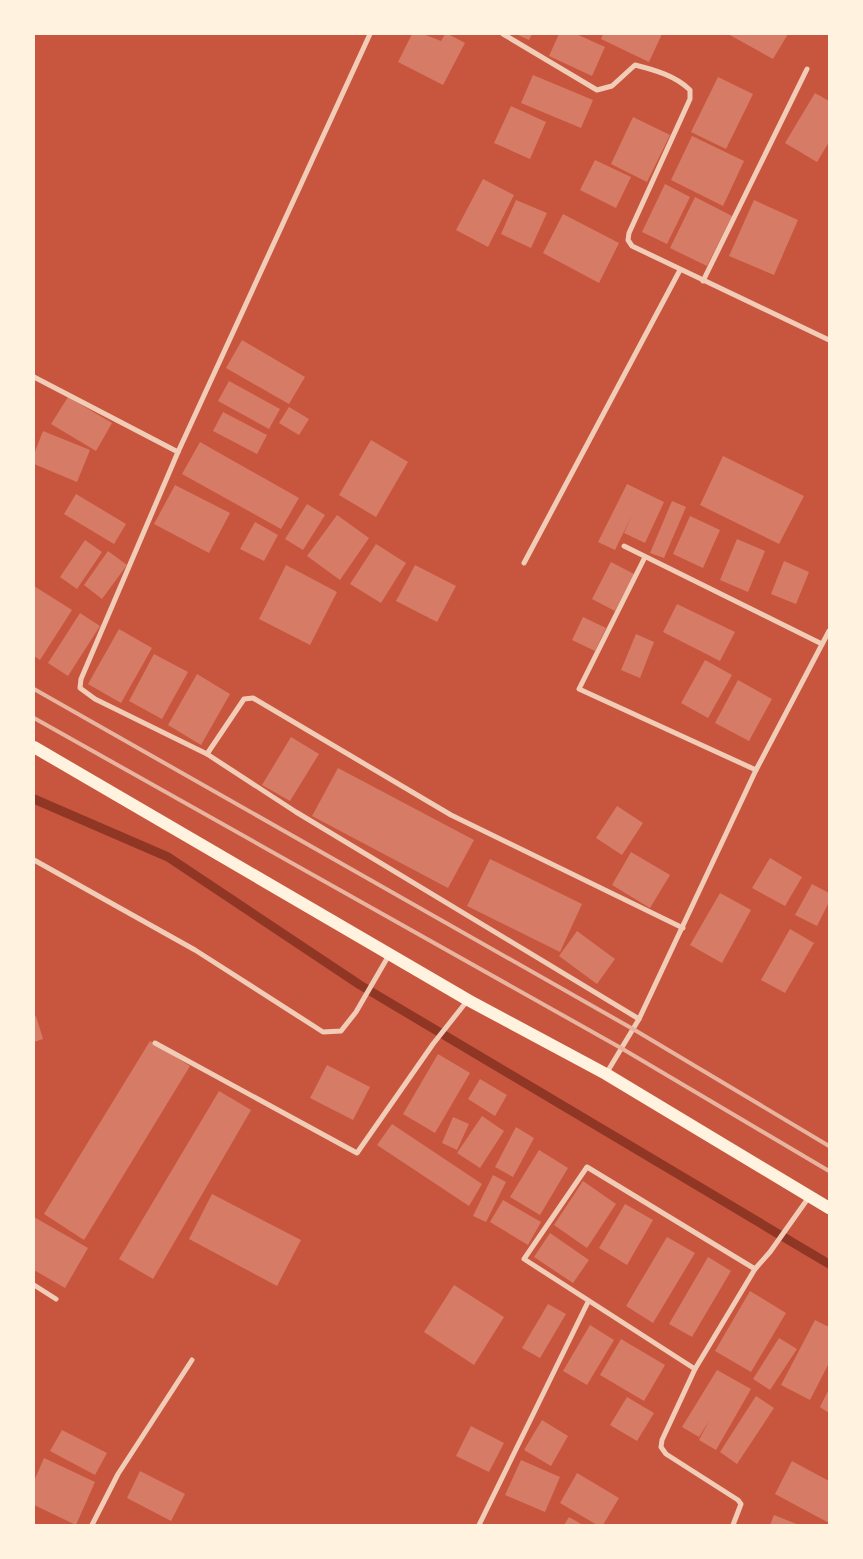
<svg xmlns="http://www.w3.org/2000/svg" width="863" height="1559" font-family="Lato,sans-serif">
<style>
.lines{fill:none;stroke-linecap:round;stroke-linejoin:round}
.stream{stroke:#8f3625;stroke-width:9}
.building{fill:#d67c66}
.minor{stroke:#f1ccb7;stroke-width:5}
.primary{stroke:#fff3e0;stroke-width:12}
.rail{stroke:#e9b49f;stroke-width:4}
</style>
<rect width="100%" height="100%" fill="#c8553d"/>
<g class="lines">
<path class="stream" d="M 34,799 L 168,857 L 360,985 L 829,1264"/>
</g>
<g class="building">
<path d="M 412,34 L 423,34 L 441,41 L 445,34 L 448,34 L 465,43 L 443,85 L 398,62 Z"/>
<path d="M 516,34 L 532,34 L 529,40 Z"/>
<path d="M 559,34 L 576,34 L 605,47 L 592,76 L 549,56 Z"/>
<path d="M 603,34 L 662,34 L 649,62 L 601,39 Z"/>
<path d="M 728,34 L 788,34 L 773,59 Z"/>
<path d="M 533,75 L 593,100 L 581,128 L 521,103 Z"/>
<path d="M 718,77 L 753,94 L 726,149 L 691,132 Z"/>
<path d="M 815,93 L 829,101 L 829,142 L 817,162 L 785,143 Z"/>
<path d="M 511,106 L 546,122 L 530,159 L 494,143 Z"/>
<path d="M 633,117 L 670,135 L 647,182 L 611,164 Z"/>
<path d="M 692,136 L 744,161 L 723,206 L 671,180 Z"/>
<path d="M 595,160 L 631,177 L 616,208 L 580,190 Z"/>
<path d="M 483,179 L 514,195 L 488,247 L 456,230 Z"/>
<path d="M 665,184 L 690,197 L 667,244 L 642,232 Z"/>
<path d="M 695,197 L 732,216 L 707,266 L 670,248 Z"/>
<path d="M 516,200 L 547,213 L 531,248 L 501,234 Z"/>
<path d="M 754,200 L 798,220 L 774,275 L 729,256 Z"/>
<path d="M 563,214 L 619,243 L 599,283 L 543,253 Z"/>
<path d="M 242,340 L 305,377 L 289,404 L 226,368 Z"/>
<path d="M 229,381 L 280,409 L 269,429 L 218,401 Z"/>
<path d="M 68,397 L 112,423 L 96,451 L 51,424 Z"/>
<path d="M 289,407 L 309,419 L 299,435 L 279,423 Z"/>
<path d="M 223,412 L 267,435 L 257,454 L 213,431 Z"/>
<path d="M 43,431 L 90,450 L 77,482 L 34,464 L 34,454 Z"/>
<path d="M 371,440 L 408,462 L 376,517 L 339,495 Z"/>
<path d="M 200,442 L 299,498 L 281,529 L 182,474 Z"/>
<path d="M 723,456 L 804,496 L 779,544 L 700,505 Z"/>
<path d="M 627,484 L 664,502 L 645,543 L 624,533 L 632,515 L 615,550 L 598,542 Z"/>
<path d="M 175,485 L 230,513 L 209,553 L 154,524 Z"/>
<path d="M 76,494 L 126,524 L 114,544 L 64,514 Z"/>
<path d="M 672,501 L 686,507 L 664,558 L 650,553 Z"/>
<path d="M 307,504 L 325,515 L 303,550 L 285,539 Z"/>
<path d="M 337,515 L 369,538 L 340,580 L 307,556 Z"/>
<path d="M 690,516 L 720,530 L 703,568 L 673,554 Z"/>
<path d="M 255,522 L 278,535 L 264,561 L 240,549 Z"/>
<path d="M 737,539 L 765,551 L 748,592 L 720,580 Z"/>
<path d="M 85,540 L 102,552 L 77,589 L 60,577 Z"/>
<path d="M 376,544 L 406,563 L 381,603 L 350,584 Z"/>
<path d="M 108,551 L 127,565 L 102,599 L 84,585 Z"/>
<path d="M 784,561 L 809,572 L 796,604 L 771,594 Z"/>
<path d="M 611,562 L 634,574 L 615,611 L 592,599 Z"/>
<path d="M 286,565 L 337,592 L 310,645 L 259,619 Z"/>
<path d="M 415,565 L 456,586 L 437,622 L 396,601 Z"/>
<path d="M 34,586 L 72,610 L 40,660 L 34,656 Z"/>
<path d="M 677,604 L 735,632 L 720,661 L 663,632 Z"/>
<path d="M 80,613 L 100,626 L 68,676 L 48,663 Z"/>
<path d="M 583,617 L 606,628 L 595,651 L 572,640 Z"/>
<path d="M 119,629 L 152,648 L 121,703 L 88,684 Z"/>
<path d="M 636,634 L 654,642 L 640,678 L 621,670 Z"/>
<path d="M 154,654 L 188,672 L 162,719 L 129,701 Z"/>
<path d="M 705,660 L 732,675 L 708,718 L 681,703 Z"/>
<path d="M 197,674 L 230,694 L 201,745 L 168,725 Z"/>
<path d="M 738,680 L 772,699 L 749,741 L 715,723 Z"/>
<path d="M 291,737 L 319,754 L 290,801 L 262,785 Z"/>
<path d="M 338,768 L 474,840 L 448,888 L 312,816 Z"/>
<path d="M 617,806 L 643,823 L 622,855 L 596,838 Z"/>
<path d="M 631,852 L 670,875 L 650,908 L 612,885 Z"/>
<path d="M 770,858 L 802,877 L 785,906 L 752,888 Z"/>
<path d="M 490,859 L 582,904 L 560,952 L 467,906 Z"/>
<path d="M 812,884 L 829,893 L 829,902 L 817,926 L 795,915 Z"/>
<path d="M 720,893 L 751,910 L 722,963 L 690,945 Z"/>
<path d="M 790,929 L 814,943 L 785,993 L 761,980 Z"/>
<path d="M 577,931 L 615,959 L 597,984 L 559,956 Z"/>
<path d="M 36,1016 L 43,1039 L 34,1042 L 34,1017 Z"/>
<path d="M 150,1041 L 190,1066 L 84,1240 L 44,1214 Z"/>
<path d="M 438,1054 L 470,1073 L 435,1133 L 403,1114 Z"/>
<path d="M 327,1065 L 370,1087 L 353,1120 L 310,1098 Z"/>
<path d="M 480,1079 L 507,1095 L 495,1116 L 468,1099 Z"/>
<path d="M 219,1091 L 251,1110 L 153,1279 L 119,1259 Z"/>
<path d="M 482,1116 L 504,1131 L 480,1168 L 457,1153 Z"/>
<path d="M 453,1117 L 469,1124 L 457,1150 L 442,1143 Z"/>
<path d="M 392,1124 L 482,1184 L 469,1206 L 377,1145 Z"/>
<path d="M 516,1127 L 534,1138 L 513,1177 L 495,1167 Z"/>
<path d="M 539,1150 L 568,1168 L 540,1215 L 510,1197 Z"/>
<path d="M 493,1175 L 506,1182 L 486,1222 L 473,1216 Z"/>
<path d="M 583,1181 L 616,1204 L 587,1248 L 554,1225 Z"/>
<path d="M 212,1194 L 301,1240 L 277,1286 L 189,1239 Z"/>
<path d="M 503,1200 L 541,1222 L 528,1245 L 490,1222 Z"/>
<path d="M 625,1204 L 653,1220 L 627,1265 L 599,1248 Z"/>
<path d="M 34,1217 L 88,1248 L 65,1288 L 34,1270 Z"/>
<path d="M 550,1233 L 589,1260 L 573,1283 L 534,1257 Z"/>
<path d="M 667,1237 L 695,1253 L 653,1323 L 626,1306 Z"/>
<path d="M 708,1257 L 731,1271 L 692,1337 L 669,1324 Z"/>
<path d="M 454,1285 L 504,1317 L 474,1365 L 424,1332 Z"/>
<path d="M 750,1291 L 786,1313 L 751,1372 L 715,1351 Z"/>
<path d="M 548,1304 L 566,1314 L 540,1358 L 522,1348 Z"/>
<path d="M 815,1320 L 829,1327 L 829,1363 L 810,1400 L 781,1385 Z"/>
<path d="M 590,1325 L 614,1340 L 587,1385 L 563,1371 Z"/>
<path d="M 779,1338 L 797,1349 L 770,1390 L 753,1379 Z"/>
<path d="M 621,1339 L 665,1365 L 644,1401 L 600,1375 Z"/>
<path d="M 717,1370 L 751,1389 L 716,1450 L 699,1440 L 709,1421 L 699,1437 L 682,1427 Z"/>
<path d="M 829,1389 L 829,1413 L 820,1407 Z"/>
<path d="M 756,1396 L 774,1408 L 737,1464 L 720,1452 Z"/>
<path d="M 627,1397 L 654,1413 L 637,1441 L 610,1425 Z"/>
<path d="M 542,1420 L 568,1436 L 551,1466 L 524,1450 Z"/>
<path d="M 471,1426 L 504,1443 L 489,1472 L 456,1456 Z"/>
<path d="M 62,1430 L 107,1453 L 95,1475 L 50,1451 Z"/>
<path d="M 44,1458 L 95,1482 L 76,1525 L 34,1505 L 34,1481 Z"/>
<path d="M 521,1460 L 560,1477 L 545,1512 L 505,1495 Z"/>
<path d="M 792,1461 L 829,1481 L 829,1523 L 775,1494 Z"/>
<path d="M 140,1471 L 185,1494 L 171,1521 L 127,1498 Z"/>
<path d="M 577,1473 L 619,1498 L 603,1525 L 597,1525 L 560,1503 Z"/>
<path d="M 774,1515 L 799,1525 L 770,1525 Z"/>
<path d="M 569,1517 L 583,1525 L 564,1525 Z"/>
</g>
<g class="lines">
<g class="minor">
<path d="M 370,34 L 178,452 L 81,679 L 80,688 L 95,699 L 207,754 L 296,812 L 639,1019"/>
<path d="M 503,34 L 597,90 L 612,86 L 635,65 C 655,70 676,76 690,90 L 690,99 L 629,233 L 628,240 L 632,246 L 829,340"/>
<path d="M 703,281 L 807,69"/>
<path d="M 34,377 L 178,452"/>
<path d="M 624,546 L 822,644"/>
<path d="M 645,557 L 579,689 L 756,770"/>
<path d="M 524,563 L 680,270"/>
<path d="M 207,754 L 244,699 L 253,698 L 451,815 L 683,928"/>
<path d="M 34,860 L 195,950 L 323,1032 L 341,1031 L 356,1012 L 389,955"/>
<path d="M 155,1043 L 357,1153 L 433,1044 L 467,1001"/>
<path d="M 606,1074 L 639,1019 L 756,770 L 829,631"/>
<path d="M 34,1285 L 56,1299"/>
<path d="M 695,1369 L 524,1259 L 587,1167 L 755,1269"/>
<path d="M 92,1525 L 118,1474 L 192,1360"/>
<path d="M 479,1525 L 588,1302"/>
<path d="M 733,1525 L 741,1504 L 738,1500 L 666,1454 L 661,1447 L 662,1440 L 695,1369 L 755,1269 L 770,1252 L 809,1197"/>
</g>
<path class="primary" d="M 34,747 L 468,1000 L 606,1074 L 829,1208"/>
<g class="rail">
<path d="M 34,689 L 633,1029 L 829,1146"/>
<path d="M 34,718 L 621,1048 L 829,1171"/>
</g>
</g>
<rect width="863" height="1559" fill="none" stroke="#fff3e0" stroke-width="70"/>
</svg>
